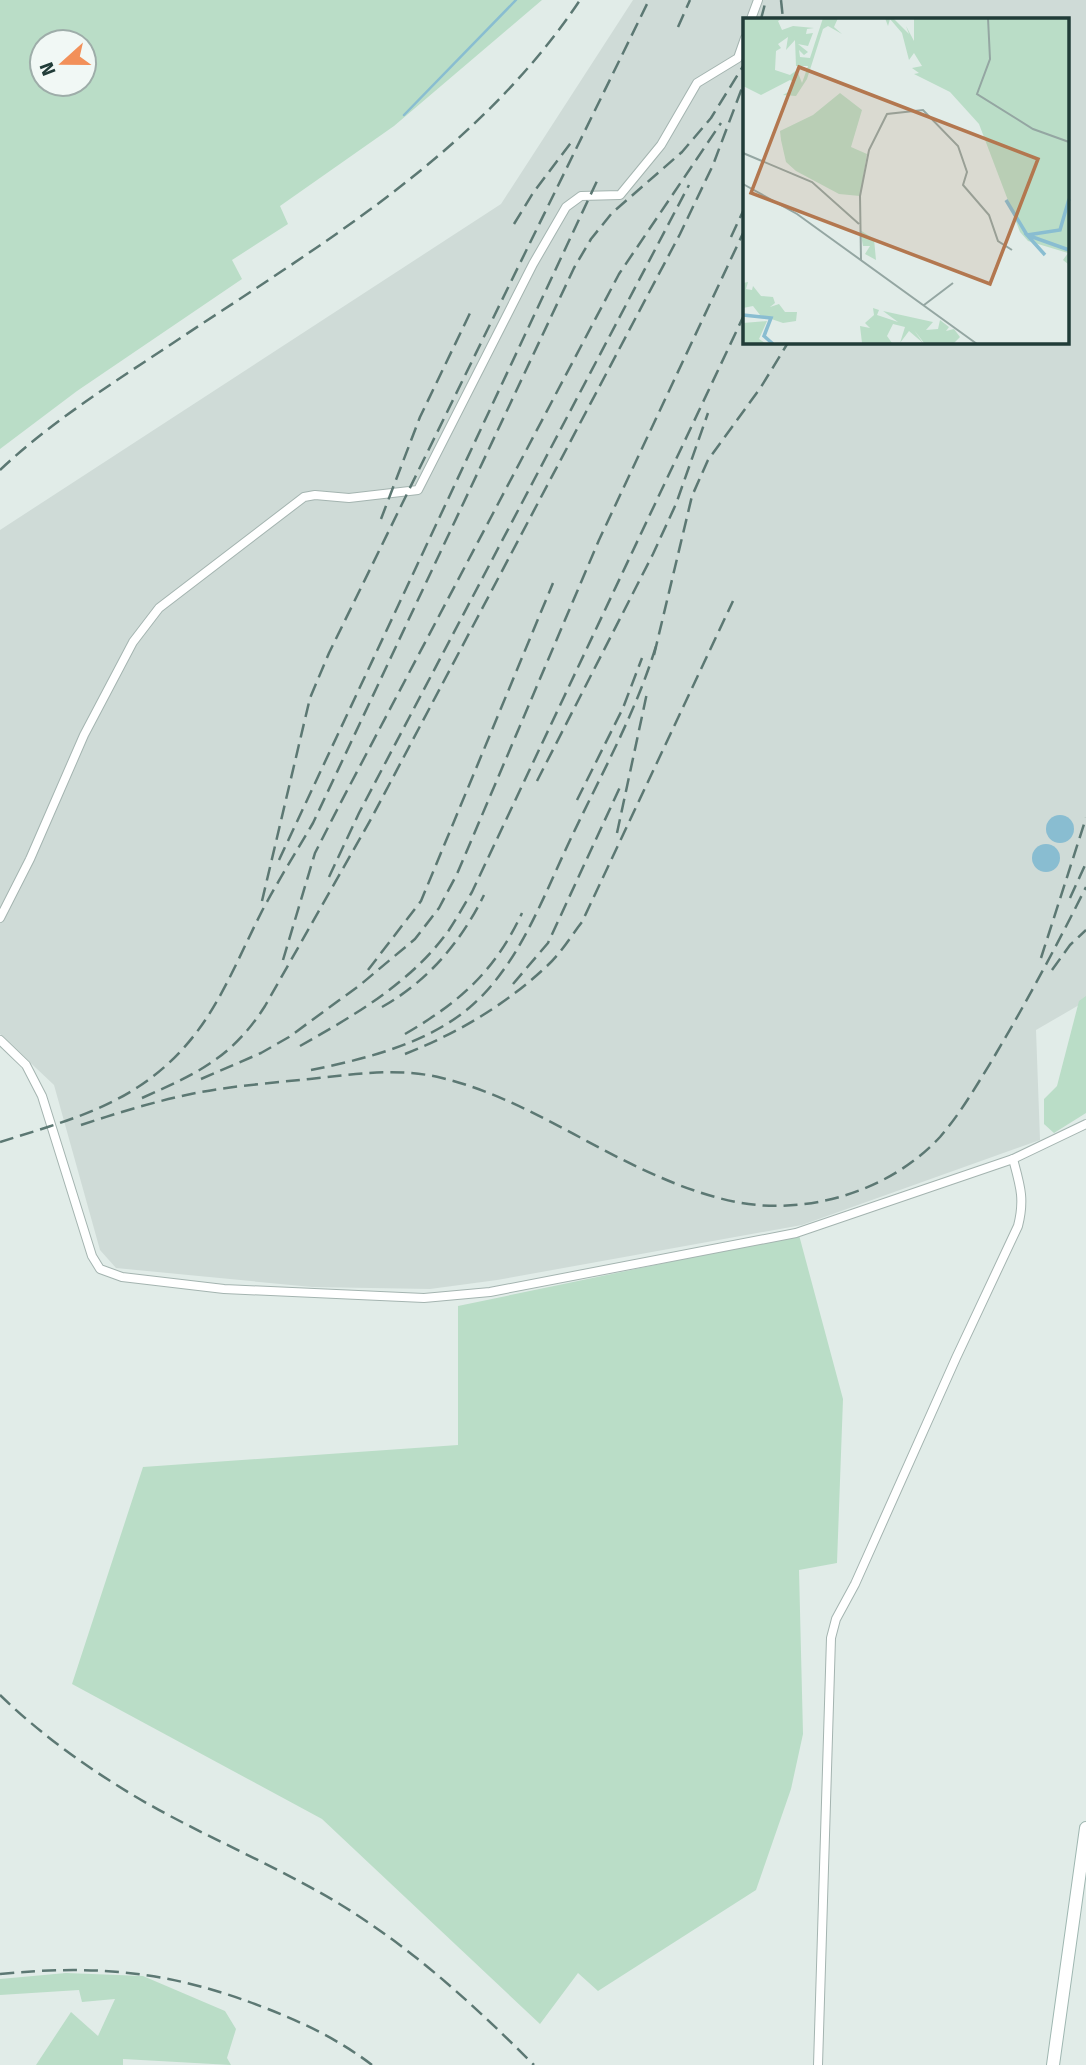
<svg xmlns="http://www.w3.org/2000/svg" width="1086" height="2065" font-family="'Fira Sans',sans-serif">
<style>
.built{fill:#cfdbd7;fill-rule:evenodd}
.green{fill:#baddc7;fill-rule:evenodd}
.water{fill:#89bdd1}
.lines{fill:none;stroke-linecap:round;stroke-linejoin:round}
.stream{stroke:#89bdd1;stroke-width:2.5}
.street-casing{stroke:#a4b4b0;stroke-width:10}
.secondary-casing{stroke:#9fb7b1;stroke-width:14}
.street{stroke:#fff;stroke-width:8}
.secondary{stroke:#fff;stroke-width:12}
.rail{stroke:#5c7873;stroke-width:2.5;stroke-dasharray:14 7;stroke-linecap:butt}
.inset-river{fill:none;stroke:#89bdd1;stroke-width:3.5}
.inset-road{fill:none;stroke:#94a6a2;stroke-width:2}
.view{fill:#b3774f;fill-opacity:0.15;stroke:#b3774f;stroke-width:3.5}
.inset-edge{fill:none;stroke:#213c38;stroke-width:3.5}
</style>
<rect width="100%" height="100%" fill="#e1ece8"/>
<path class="built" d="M 633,0 L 1086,0 L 1086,1001 L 1036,1030 L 1040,1140 L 802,1225 L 497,1280 L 430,1289 L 312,1287 L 116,1268 L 100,1250 L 54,1085 L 0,1034 L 0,530 L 501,204 ZM 745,19 L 1067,19 L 1067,341 L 745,341 Z"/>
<g class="green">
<path d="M 0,0 L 542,0 L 394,126 L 280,206 L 288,224 L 232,260 L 242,279 L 77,391 L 0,449 ZM 84,42 L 84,84 L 42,84 L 42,42 Z"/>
<path d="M 1086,996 L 1086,1113 L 1054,1133 L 1044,1124 L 1044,1099 L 1057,1086 L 1079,1001 Z"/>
<path d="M 799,1235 L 843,1399 L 837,1563 L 799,1570 L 803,1734 L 791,1789 L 756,1890 L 598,1991 L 578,1973 L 540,2024 L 322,1819 L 72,1684 L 143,1467 L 458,1445 L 458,1306 Z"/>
<path d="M 66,1973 L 143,1976 L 225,2011 L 236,2029 L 227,2058 L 231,2065 L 123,2059 L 123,2065 L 36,2065 L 71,2012 L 98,2036 L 115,1999 L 82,2002 L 79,1990 L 0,1995 L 0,1979 Z"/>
</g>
<g class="water">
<circle cx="1060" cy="829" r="14"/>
<circle cx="1046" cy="858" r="14"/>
</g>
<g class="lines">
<path class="stream" d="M 404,115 L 516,0"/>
<defs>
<g id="street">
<path d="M 751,19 L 758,0"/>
<path d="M 0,918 L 30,859 L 84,735 L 133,642 L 159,608 L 304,497 L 315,495 L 349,498 L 418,490 L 533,264 L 566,207 L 581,196 L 620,195 L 661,145 L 697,83 L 738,58 L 745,38"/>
<path d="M 0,1040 L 26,1065 L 42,1096 L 92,1256 L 100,1269 L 122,1277 L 224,1289 L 424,1298 L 490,1292 L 796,1233 L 1013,1159 L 1086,1124"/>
<path d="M 818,2065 L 831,1638 L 836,1619 L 855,1584 L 956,1358 L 1018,1226 C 1025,1199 1020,1185 1013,1159"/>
</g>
<path id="secondary" d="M 1053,2065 L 1086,1828"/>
</defs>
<use href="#street" class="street-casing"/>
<use href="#secondary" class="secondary-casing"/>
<use href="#street" class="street"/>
<use href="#secondary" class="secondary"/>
<g class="rail">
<path d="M 781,0 L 783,19"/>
<path d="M 761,19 L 766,0"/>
<path d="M 678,27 L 690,0"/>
<path d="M 514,224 L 533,193 L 573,140"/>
<path d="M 731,237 L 745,207"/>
<path d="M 0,470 C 49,424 105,388 161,351 C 313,249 476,156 580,0"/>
<path d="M 381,519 L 420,417 L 472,309"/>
<path d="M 654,655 L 692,496 L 708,460 L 761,387 L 789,341"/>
<path d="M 537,781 L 653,554 L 676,504 L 708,413"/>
<path d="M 577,800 L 623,708 L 642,658"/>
<path d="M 617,833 L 647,693"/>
<path d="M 279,860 L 597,181"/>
<path d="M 329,877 L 359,813 L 689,185"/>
<path d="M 1070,898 L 1086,863"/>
<path d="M 262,901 L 310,698 L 329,653 L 649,0"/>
<path d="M 1041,958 L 1086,818"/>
<path d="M 283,960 L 315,853 L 340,804 L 619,274 L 721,123"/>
<path d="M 368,970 L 421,901 L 553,583"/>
<path d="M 1052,970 L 1070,945 L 1086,930"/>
<path d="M 513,984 L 548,943 L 621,785"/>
<path d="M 382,1007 C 428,981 461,942 484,895"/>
<path d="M 405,1034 C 460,1002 495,971 522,913"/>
<path d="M 300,1046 C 355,1015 412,982 449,930 C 457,918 464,905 472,892 L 745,313"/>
<path d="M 405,1054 C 458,1033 507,1004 548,965 C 561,953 571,936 582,922 L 733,601"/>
<path d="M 311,1070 C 365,1059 426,1044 469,1008 C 520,965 544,894 572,836 C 602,773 636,712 656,646"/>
<path d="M 201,1079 L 261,1053 L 289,1037 L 360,985 L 415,939 L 439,908 L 457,874 L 599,540 L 745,229"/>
<path d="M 142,1098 C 196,1074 232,1058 265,1006 L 371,819 L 680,234 L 713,165 L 745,80"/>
<path d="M 81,1125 C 117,1113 153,1102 191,1094 C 230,1086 271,1083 310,1079 C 355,1074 398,1067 442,1078 C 521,1097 588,1147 662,1178 C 685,1188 711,1197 736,1202 C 808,1216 890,1191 940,1137 C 960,1114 975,1088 991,1062 C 1025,1005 1056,947 1086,887"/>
<path d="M 0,1142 C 47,1127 97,1114 138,1087 C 208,1041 227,980 262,911 C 278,881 296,852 313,823 L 574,268 L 591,239 L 612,213 L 682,152 L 711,118 L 745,63"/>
<path d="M 0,1695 C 39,1733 85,1766 131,1794 C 198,1834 271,1863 338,1903 C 412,1948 473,2004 534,2065"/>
<path d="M 0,1974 C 101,1964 174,1972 268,2009 C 304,2023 341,2041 372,2065"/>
</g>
</g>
<g transform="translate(743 18)">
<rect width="326" height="326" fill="#e1ece8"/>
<path d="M 0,0 L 40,0 L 35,3 L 39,12 L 50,8 L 71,10 L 64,11 L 63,16 L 70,15 L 65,28 L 55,26 L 65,34 L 61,37 L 56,32 L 57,39 L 67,40 L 80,0 L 95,0 L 91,9 L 99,16 L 85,8 L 80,11 L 64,61 L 53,78 L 40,77 L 47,73 L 51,64 L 47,62 L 18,77 L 0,68 ZM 45,19 L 43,32 L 52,22 L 53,48 L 65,48 L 59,65 L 54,52 L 47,57 L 32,52 L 33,33 L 38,30 L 35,26 ZM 142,0 L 150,0 L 166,16 L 163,8 L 171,23 L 171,0 L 325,0 L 325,246 L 320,242 L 325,235 L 285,223 L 277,214 L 236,106 L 207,74 L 171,56 L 176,55 L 169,50 L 179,48 L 171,35 L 166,42 L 159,15 L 147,1 L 145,8 ZM 97,75 L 119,92 L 108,129 L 124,136 L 117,178 L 96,176 L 53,153 L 43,144 L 38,122 L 37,113 L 70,97 ZM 117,212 L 131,221 L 133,242 L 122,236 L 127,228 L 120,228 ZM 5,264 L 3,271 L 9,272 L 10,268 L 18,278 L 30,279 L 32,285 L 27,289 L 36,286 L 42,294 L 54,294 L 53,303 L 40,305 L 17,297 L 10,288 L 0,290 L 0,265 ZM 130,290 L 136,292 L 134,297 L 155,304 L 140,293 L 190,304 L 183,312 L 195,311 L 197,302 L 206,309 L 203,313 L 211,311 L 217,319 L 211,325 L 181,325 L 171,312 L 180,325 L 166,313 L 157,325 L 162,309 L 150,306 L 144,318 L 149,325 L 119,325 L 117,308 L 127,310 L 122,305 L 131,297 ZM 24,303 L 16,321 L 22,325 L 0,325 L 0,305 Z" fill="#baddc7" fill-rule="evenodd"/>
<path class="inset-river" d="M 263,182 L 284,217 L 326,232M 302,237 L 284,217 L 317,212 L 326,181M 0,297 L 28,300 L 21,318 L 30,326"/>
<path class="inset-road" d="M 245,0 L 247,41 L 234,76 L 290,111 L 326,124M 0,135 L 69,164 L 116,206M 0,166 L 54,196 L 234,326M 118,242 L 117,178 L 126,132 L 144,96 L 180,92 L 215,128 L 224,154 L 220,167 L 246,197 L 255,223 L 269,232M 181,287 L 210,265"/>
<path class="view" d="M 56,49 L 295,141 L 247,266 L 8,175 Z"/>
<rect width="326" height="326" class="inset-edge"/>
</g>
<g transform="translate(63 63) rotate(249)"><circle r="33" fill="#f1f8f5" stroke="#9eada9" stroke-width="2"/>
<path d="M0-5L12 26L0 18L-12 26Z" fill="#f29059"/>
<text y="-10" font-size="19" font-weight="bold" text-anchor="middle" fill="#213c38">N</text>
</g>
</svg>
